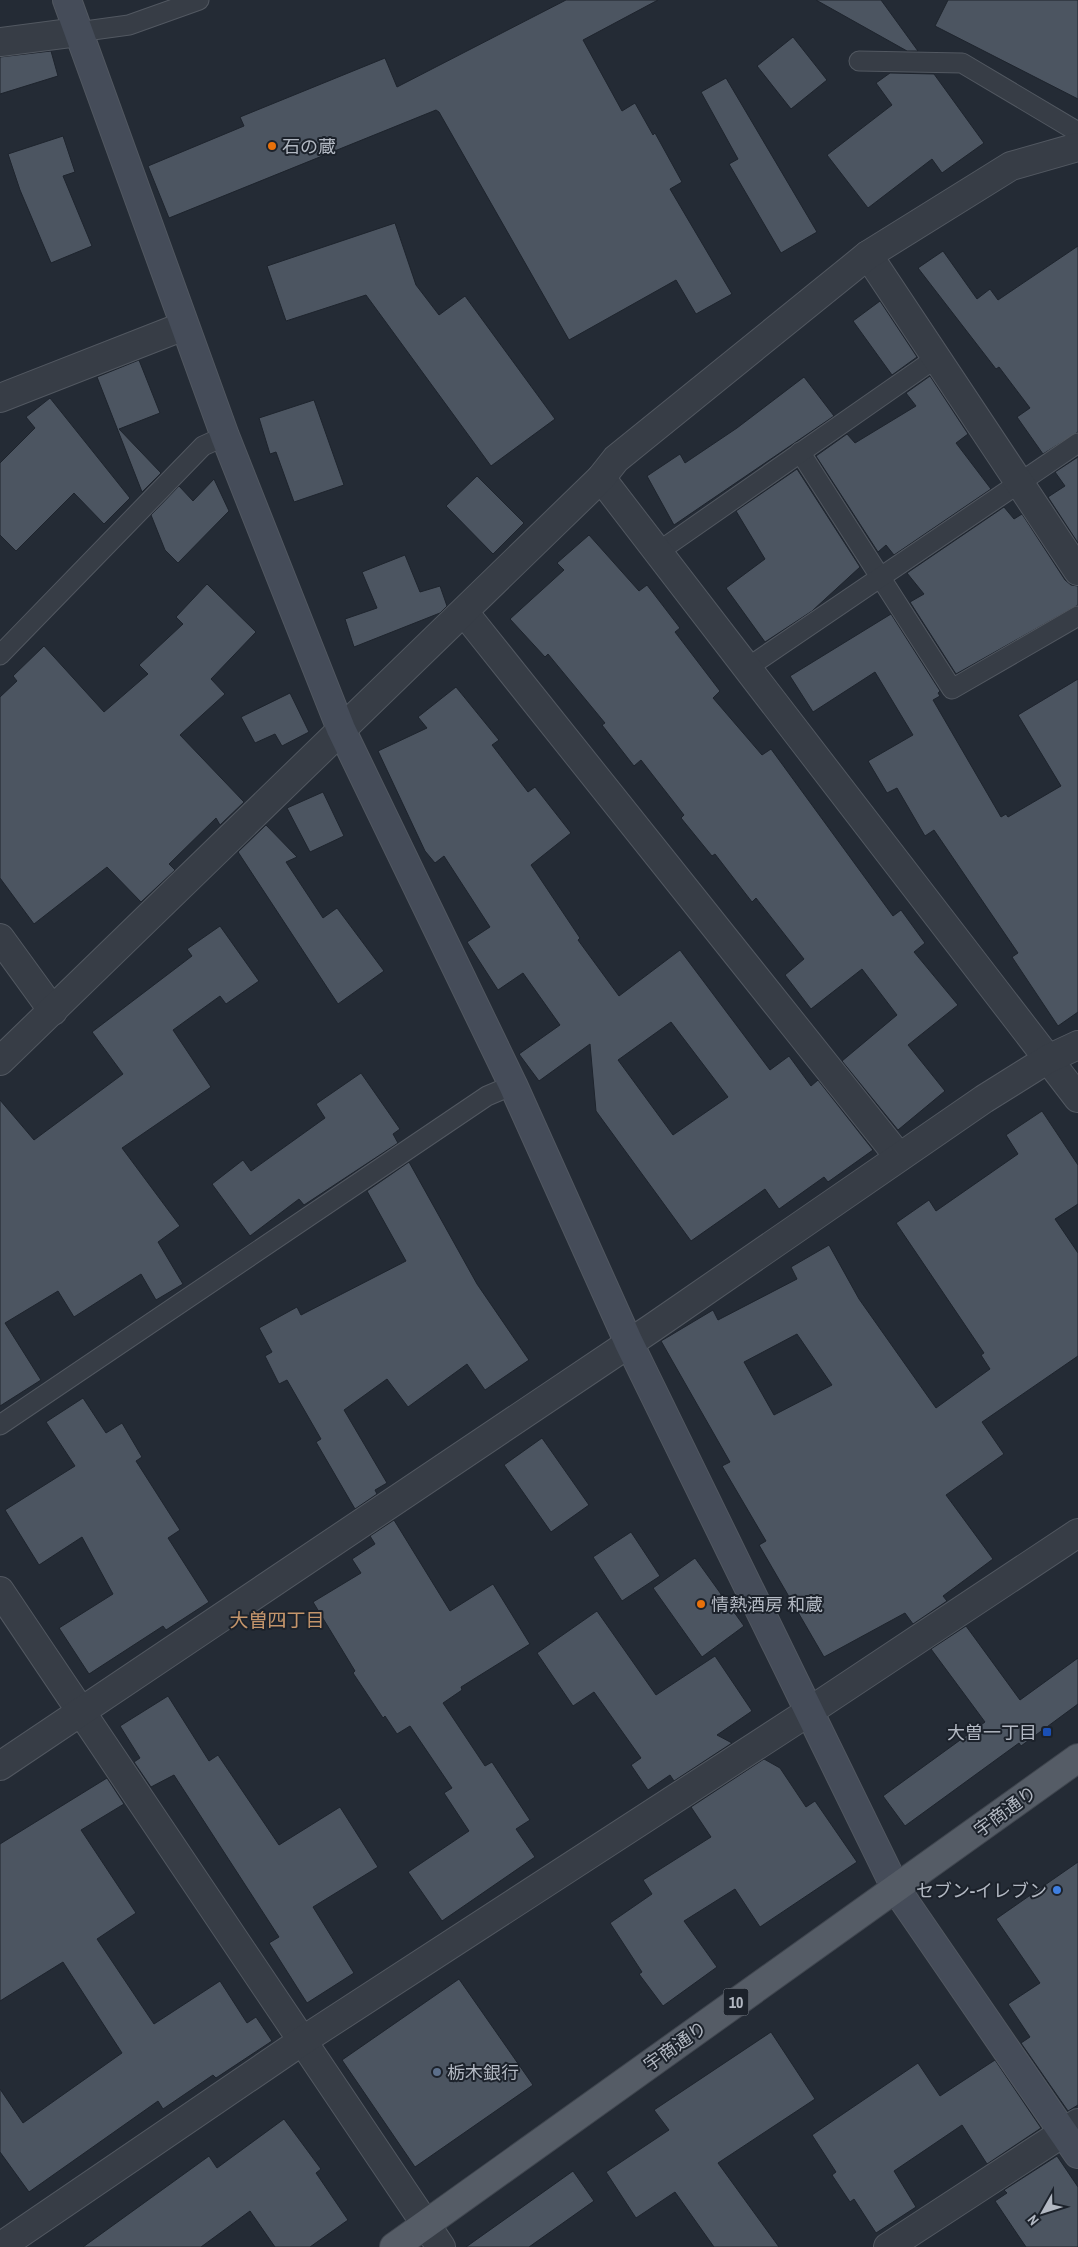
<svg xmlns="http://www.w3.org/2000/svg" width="1078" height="2247" font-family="'Archivo Narrow','Noto Sans JP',sans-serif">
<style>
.building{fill:#4c5561;stroke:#1e242d;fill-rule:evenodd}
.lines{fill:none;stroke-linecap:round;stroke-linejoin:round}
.lane-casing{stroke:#525861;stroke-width:21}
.street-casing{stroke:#525861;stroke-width:30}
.secondary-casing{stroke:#525861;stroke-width:30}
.primary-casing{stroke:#40464f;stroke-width:30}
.lane{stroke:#373d46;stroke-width:19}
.street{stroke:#373d46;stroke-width:28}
.secondary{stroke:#454c59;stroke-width:28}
.primary{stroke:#555c66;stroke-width:28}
.food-dot{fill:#e8710a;stroke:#1c222b;stroke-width:2}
.transit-dot{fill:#1a4fb4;stroke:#1c222b;stroke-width:2}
.shop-dot{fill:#3f7fe0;stroke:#1c222b;stroke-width:2}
.service-dot{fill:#5c6f8a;stroke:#1c222b;stroke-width:2}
.labels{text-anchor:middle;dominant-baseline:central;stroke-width:4;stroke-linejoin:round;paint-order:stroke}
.shield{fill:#1c222b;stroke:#858b95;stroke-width:1}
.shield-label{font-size:16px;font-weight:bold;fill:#b2b8c2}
.poi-label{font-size:18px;fill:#b2b8c2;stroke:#1c222b;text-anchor:start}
.street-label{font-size:18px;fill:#b2b8c2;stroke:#1c222b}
.neighbourhood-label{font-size:19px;fill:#c4956b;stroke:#1c222b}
</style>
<rect width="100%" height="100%" fill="#242b35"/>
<g class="building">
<path d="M 566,0 L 658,0 L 583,40 L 622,111 L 635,103 L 653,135 L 655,133 L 682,182 L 670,189 L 732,294 L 696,314 L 676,280 L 569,340 L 439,112 L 436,110 L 169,218 L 148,166 L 244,126 L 240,117 L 385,58 L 397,87 Z"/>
<path d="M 816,0 L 881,0 L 918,51 L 907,51 Z"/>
<path d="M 948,0 L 1078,0 L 1078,99 L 935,26 Z"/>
<path d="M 793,37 L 827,80 L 791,109 L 757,66 Z"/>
<path d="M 51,51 L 58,76 L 0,94 L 0,57 Z"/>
<path d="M 890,73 L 934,74 L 984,143 L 942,173 L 932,159 L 868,208 L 827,155 L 892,105 L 876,83 Z"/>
<path d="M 726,78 L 817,232 L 781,253 L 729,164 L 738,159 L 701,92 Z"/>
<path d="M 63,136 L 75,172 L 63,176 L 92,246 L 51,263 L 20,190 L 8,154 Z"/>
<path d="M 395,223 L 416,285 L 439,315 L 465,296 L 555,419 L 491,466 L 366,295 L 286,321 L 267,266 Z"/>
<path d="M 1078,246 L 1078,432 L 1043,454 L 1017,417 L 1030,408 L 999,367 L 996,369 L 918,268 L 943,251 L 977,299 L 990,289 L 998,300 Z"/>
<path d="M 880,301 L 917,357 L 892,375 L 853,321 Z"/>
<path d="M 139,360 L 160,413 L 119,429 L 161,473 L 142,492 L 97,377 Z"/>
<path d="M 930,376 L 968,434 L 956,443 L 991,489 L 894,555 L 886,545 L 878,552 L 816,456 L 847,434 L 855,443 L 916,406 L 906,393 Z"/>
<path d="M 804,377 L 834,416 L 674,525 L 647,476 L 680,454 L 685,463 L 737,428 Z"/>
<path d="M 50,398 L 130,498 L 104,524 L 74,493 L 16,551 L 0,535 L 0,463 L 35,428 L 26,417 Z"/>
<path d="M 314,400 L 344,485 L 294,502 L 276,452 L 270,454 L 259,418 Z"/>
<path d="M 1078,457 L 1078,543 L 1048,497 L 1065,486 L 1055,472 Z"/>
<path d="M 797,469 L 860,567 L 812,611 L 765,642 L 726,588 L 765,559 L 736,511 Z"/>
<path d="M 477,476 L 524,523 L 493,554 L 446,506 Z"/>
<path d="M 214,479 L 229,511 L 178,563 L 165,550 L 151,515 L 179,486 L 193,501 Z"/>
<path d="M 1004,507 L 1014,519 L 1022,514 L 1065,580 L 1071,585 L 1078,586 L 1078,605 L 956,674 L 910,602 L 924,594 L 907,573 Z"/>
<path d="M 589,535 L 639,591 L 647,585 L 680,628 L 675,632 L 720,691 L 713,698 L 762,755 L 771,749 L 893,916 L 901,910 L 925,943 L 914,952 L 958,1005 L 908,1045 L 945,1091 L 898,1130 L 842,1061 L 897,1015 L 862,969 L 811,1009 L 785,975 L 804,959 L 756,898 L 752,902 L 715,854 L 712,856 L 681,818 L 684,815 L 641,760 L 634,766 L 602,725 L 605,723 L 548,654 L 545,657 L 510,619 L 564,570 L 557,563 Z"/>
<path d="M 405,555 L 420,592 L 440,586 L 447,606 L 440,613 L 354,647 L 345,619 L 377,608 L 362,572 Z"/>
<path d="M 207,584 L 256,632 L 211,679 L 225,694 L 180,735 L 244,802 L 220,825 L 216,818 L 169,864 L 175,870 L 141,902 L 107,867 L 34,924 L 0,878 L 0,697 L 17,681 L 13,676 L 44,646 L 104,712 L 148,674 L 139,665 L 183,624 L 176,617 Z"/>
<path d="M 891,614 L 940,691 L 938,693 L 940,696 L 933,700 L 1001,817 L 1006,814 L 1008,817 L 1061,786 L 1018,715 L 1078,679 L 1078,1012 L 1058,1026 L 1012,957 L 1018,953 L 934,830 L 925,836 L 897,788 L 887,793 L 868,761 L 913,735 L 875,672 L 813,712 L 790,676 Z"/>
<path d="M 456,687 L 499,740 L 492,745 L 528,792 L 535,787 L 571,833 L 531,865 L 580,938 L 578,940 L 619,996 L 680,950 L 770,1070 L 789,1056 L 811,1086 L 818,1080 L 873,1150 L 828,1182 L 824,1177 L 779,1209 L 765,1189 L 691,1241 L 596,1111 L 590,1044 L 539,1081 L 519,1054 L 560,1025 L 523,973 L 498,990 L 467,942 L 490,927 L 444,856 L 435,863 L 425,851 L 378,751 L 427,728 L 418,717 ZM 671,1022 L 728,1097 L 673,1135 L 618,1060 Z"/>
<path d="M 290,693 L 309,732 L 282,746 L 275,734 L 255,743 L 241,717 Z"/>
<path d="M 323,792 L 344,836 L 310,852 L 287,808 Z"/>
<path d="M 266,825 L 297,857 L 286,862 L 323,918 L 337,908 L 384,971 L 338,1004 L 238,852 Z"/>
<path d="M 220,926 L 259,981 L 226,1004 L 220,996 L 173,1030 L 211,1087 L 122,1148 L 180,1226 L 158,1242 L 183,1284 L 156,1300 L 141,1274 L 74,1317 L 58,1291 L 5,1323 L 41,1380 L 0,1406 L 0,1100 L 34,1140 L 123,1074 L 92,1032 L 192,956 L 187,949 Z"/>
<path d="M 361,1073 L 400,1129 L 393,1134 L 398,1143 L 304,1205 L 299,1199 L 250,1236 L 212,1184 L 243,1160 L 251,1171 L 325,1118 L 316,1104 Z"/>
<path d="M 1042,1111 L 1078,1165 L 1078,1204 L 1055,1219 L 1078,1253 L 1078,1356 L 982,1422 L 1004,1454 L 946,1495 L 993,1559 L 943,1596 L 947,1601 L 913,1624 L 905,1613 L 824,1657 L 759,1545 L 766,1541 L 722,1466 L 730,1462 L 661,1341 L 713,1310 L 718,1320 L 797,1279 L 791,1267 L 829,1245 L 859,1299 L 936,1408 L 990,1369 L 981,1355 L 984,1353 L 896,1223 L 929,1200 L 936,1211 L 1018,1154 L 1006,1135 ZM 797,1334 L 832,1385 L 774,1415 L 744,1362 Z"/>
<path d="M 409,1162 L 477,1284 L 529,1360 L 485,1390 L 467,1364 L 408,1407 L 387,1379 L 344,1410 L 387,1483 L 375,1490 L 377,1494 L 355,1509 L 316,1442 L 321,1439 L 287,1380 L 279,1384 L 265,1356 L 272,1352 L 259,1328 L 297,1307 L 301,1315 L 406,1261 L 367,1191 Z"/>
<path d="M 83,1398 L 106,1433 L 122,1423 L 142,1457 L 136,1461 L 180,1530 L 168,1538 L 209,1602 L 166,1630 L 163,1626 L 89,1674 L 59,1628 L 113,1594 L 82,1537 L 39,1565 L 5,1510 L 75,1466 L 46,1422 Z"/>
<path d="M 542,1438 L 589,1505 L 551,1532 L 504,1465 Z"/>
<path d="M 394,1520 L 450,1611 L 493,1584 L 530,1644 L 461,1687 L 462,1690 L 443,1703 L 485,1766 L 492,1762 L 530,1820 L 516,1829 L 535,1857 L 442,1921 L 408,1872 L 469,1831 L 444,1793 L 452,1788 L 410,1726 L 397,1734 L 385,1716 L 383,1718 L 353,1673 L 355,1671 L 313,1602 L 361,1573 L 352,1559 L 375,1544 L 370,1536 Z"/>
<path d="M 631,1532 L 660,1576 L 622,1601 L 593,1557 Z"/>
<path d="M 695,1558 L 744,1626 L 702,1657 L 653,1588 Z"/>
<path d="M 597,1611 L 656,1695 L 715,1656 L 752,1711 L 717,1735 L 732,1743 L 674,1781 L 670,1775 L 648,1790 L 631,1765 L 641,1758 L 594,1692 L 573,1706 L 537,1653 Z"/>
<path d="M 966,1626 L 1020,1700 L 1078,1658 L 1078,1704 L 1021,1746 L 1019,1743 L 905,1826 L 883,1796 L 985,1722 L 931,1649 Z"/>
<path d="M 168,1696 L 209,1761 L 218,1755 L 279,1845 L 340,1807 L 378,1867 L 313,1907 L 354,1973 L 307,2003 L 269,1943 L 279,1937 L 174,1775 L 151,1787 L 134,1762 L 140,1758 L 120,1726 Z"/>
<path d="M 764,1759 L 780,1768 L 806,1807 L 815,1801 L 857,1862 L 760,1927 L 735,1889 L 684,1921 L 717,1967 L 663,2006 L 639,1974 L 642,1972 L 610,1923 L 652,1894 L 643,1880 L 711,1837 L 691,1807 Z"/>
<path d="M 107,1778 L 124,1804 L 81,1830 L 136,1913 L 97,1939 L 154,2024 L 220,1981 L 247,2023 L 256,2017 L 272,2041 L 216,2078 L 213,2075 L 163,2109 L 158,2101 L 29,2192 L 0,2152 L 0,2089 L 23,2123 L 122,2053 L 63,1962 L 0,2001 L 0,1844 Z"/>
<path d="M 1078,1862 L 1078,2105 L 1068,2111 L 1021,2043 L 1030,2037 L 1008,2004 L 1040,1983 L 996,1919 Z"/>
<path d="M 459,1979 L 533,2085 L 415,2167 L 342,2060 Z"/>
<path d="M 771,2032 L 815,2099 L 718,2163 L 779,2247 L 714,2247 L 675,2192 L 636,2218 L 606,2172 L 669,2130 L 654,2110 Z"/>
<path d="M 995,2060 L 1041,2128 L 987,2164 L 962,2125 L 894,2171 L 916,2207 L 876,2233 L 854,2199 L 850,2202 L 832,2175 L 836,2172 L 812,2135 L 918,2063 L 940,2096 Z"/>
<path d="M 284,2119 L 321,2169 L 316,2173 L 348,2220 L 310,2247 L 275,2247 L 250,2211 L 201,2247 L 83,2247 L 209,2156 L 217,2168 Z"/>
<path d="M 1057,2156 L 1078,2187 L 1078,2247 L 1026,2247 L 995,2201 L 1007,2193 L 1004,2190 Z"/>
<path d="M 573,2171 L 594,2201 L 529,2247 L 466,2247 Z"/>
</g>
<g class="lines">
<defs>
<g id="lane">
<path d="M 78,32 L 129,25 L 199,0"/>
<path d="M 859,61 L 962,63 L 1078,132"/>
<path d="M 800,452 L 952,689 L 1078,616"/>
<path d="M 658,552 L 936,358"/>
<path d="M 0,655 L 203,446 L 225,436"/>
<path d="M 747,668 L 1078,443"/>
<path d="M 0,1425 L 487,1096 L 513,1085"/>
</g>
<g id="street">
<path d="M 0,42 L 78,32"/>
<path d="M 868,255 L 1078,571"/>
<path d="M 0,398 L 184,326"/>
<path d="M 601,478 L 1078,1098"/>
<path d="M 464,612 L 899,1157"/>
<path d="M 0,938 L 53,1011"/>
<path d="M 0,1061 L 601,478 L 616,459 L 868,255 L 1011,166 L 1078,147"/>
<path d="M 0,1591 L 441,2247"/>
<path d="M 0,1766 L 652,1328 L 984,1099 L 1048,1059 L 1078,1045"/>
<path d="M 0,2247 L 302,2041 L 810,1711 L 1078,1533"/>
<path d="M 888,2247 L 1078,2123"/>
</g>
<path id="secondary" d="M 67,0 L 225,436 L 341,729 L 513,1085 L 629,1343 L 896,1889 L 1078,2154"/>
<path id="primary" d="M 394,2247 L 1078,1758"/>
</defs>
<use href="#lane" class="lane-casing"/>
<use href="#street" class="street-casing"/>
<use href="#secondary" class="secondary-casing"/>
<use href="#primary" class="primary-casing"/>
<use href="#lane" class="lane"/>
<use href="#street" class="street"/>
<use href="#secondary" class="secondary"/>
<use href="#primary" class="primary"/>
</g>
<g class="food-dot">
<circle cx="272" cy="146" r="5"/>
<circle cx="701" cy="1604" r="5"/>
</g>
<rect class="transit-dot" x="1042" y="1727" width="10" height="10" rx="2.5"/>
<circle class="shop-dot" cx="1057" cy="1890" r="5"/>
<circle class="service-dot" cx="437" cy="2072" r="5"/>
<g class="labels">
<rect class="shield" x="723.5" y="1988.5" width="25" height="27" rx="4"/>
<g class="shield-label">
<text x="736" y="2002">10</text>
</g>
<g class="poi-label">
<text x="282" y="146">石の蔵</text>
<text x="711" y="1604">情熱酒房 和蔵</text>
<text x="1037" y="1732" text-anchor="end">大曽一丁目</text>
<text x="1047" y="1890" text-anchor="end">セブン-イレブン</text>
<text x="447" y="2072">栃木銀行</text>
</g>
<g class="street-label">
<text transform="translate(1005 1811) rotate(-36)">宇商通り</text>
<text transform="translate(675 2046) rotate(-35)">宇商通り</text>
</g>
<g class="neighbourhood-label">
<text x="277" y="1620">大曽四丁目</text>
</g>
</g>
<g transform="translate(1043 2212) rotate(231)" stroke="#1c222b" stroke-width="4" paint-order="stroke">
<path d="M0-4L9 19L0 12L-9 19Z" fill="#b2b8c2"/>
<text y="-8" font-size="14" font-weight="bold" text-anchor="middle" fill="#b2b8c2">N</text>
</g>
</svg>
